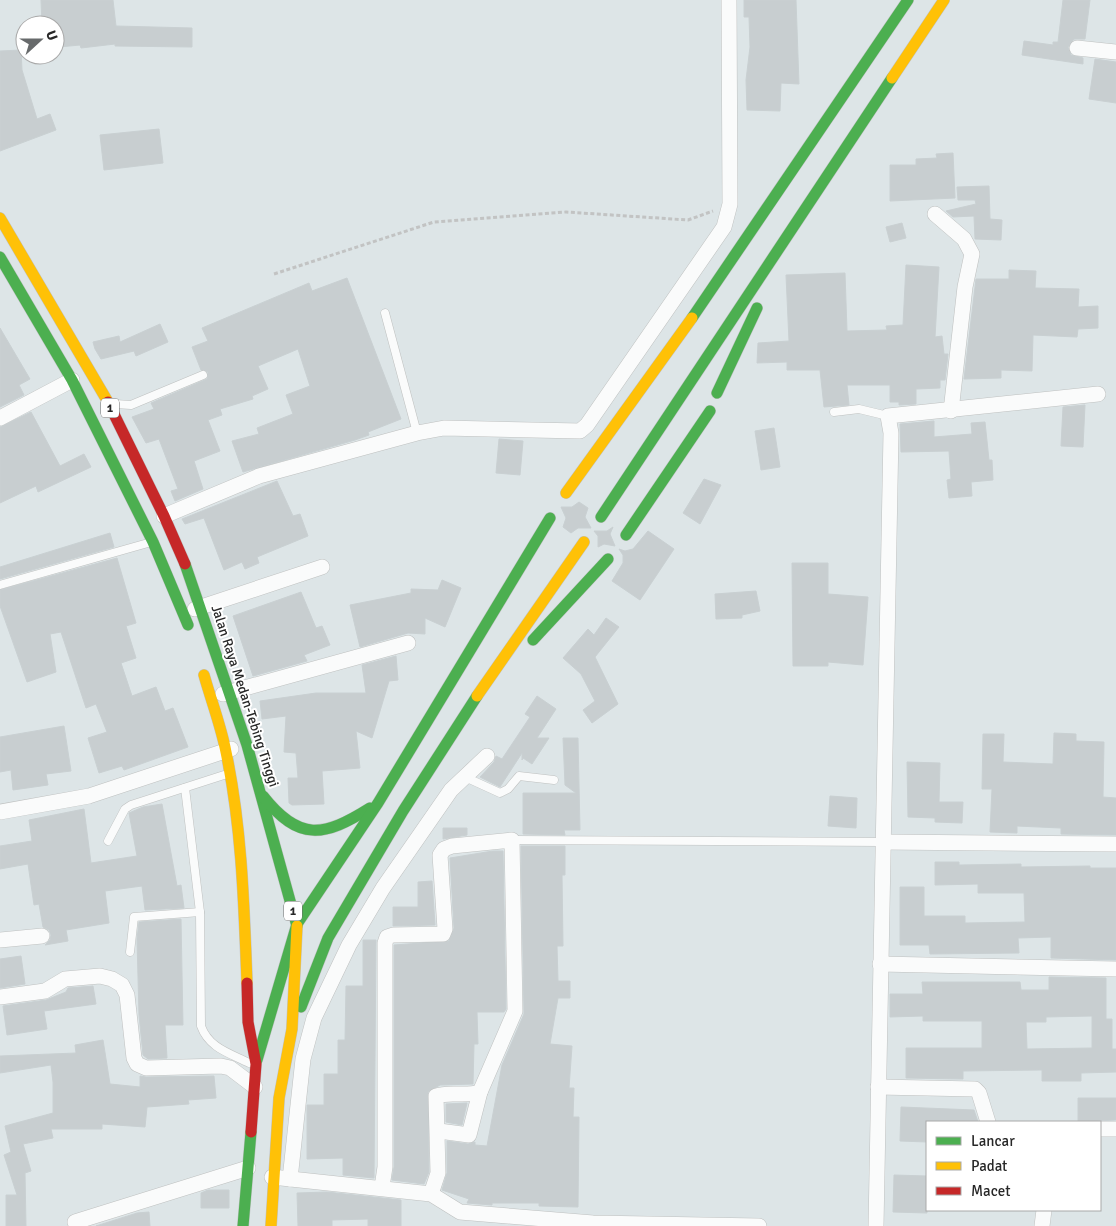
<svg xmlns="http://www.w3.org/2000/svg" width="1116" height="1226" font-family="Signika,sans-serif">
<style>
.building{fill:#c8ced0;stroke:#c9d0d2;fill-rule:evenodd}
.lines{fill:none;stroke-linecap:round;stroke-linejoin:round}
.lane-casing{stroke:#bfc1c0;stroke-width:9}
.street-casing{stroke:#bfc1c0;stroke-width:16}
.fast-casing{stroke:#c0c2c3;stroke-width:12}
.slow-casing{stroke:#c0c2c3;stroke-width:12}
.jam-casing{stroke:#c0c2c3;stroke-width:12}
.path{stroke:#c2c3c3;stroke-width:3;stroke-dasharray:4 2.5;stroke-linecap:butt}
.lane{stroke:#fafbfb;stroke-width:8}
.street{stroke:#fafbfb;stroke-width:15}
.fast{stroke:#4caf50;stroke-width:11}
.slow{stroke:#ffc107;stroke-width:11}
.jam{stroke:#c62828;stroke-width:11}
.labels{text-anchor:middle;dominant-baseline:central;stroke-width:4;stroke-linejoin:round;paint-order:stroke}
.shield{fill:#fff;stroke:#686868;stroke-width:1}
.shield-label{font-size:12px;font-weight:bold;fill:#282828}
.street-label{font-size:14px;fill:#282828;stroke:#fff}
</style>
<rect width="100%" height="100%" fill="#dde5e7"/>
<g class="building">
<path d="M 41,0 L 113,0 L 116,26 L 192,28 L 192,47 L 115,46 L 115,44 L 81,48 L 80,45 L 59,47 L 57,26 L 42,25 Z"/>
<path d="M 744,0 L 796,0 L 799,84 L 781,83 L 780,111 L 747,110 L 746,80 L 750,47 L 749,17 L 744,17 Z"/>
<path d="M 1063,0 L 1090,0 L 1085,39 L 1074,39 L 1068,47 L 1071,55 L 1083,58 L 1083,64 L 1022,55 L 1024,41 L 1053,45 L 1053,42 L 1058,42 Z"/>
<path d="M 21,50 L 22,70 L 37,119 L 50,114 L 56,130 L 0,151 L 0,51 Z"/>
<path d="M 1095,59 L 1116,62 L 1116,103 L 1089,99 Z"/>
<path d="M 159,129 L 163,163 L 104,170 L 100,135 Z"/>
<path d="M 953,153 L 955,198 L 890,201 L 890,165 L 916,165 L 916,159 L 937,158 L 936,154 Z"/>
<path d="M 989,186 L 990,219 L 1002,220 L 1001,240 L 975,239 L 974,216 L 953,217 L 946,211 L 976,204 L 975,200 L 958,200 L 957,187 Z"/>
<path d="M 902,223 L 906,238 L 890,242 L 886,227 Z"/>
<path d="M 906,265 L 939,267 L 935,337 L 942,336 L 944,354 L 948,354 L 945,380 L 940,380 L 940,388 L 916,389 L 916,404 L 899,405 L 899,402 L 890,402 L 890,385 L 847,385 L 849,405 L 824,407 L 820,370 L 787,370 L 787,362 L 757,363 L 758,343 L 789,341 L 786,275 L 845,273 L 847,331 L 887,330 L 886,326 L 903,325 Z"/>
<path d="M 1009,270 L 1036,271 L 1035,288 L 1079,289 L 1078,307 L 1098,306 L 1098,328 L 1078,329 L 1077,337 L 1033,335 L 1032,371 L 1001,370 L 1001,378 L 964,379 L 976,279 L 1009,279 Z"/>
<path d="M 347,278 L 401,419 L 368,432 L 369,435 L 355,440 L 243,472 L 232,441 L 259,434 L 257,428 L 293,414 L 286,395 L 310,386 L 298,349 L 258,366 L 268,389 L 252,396 L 253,399 L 220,409 L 222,415 L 208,420 L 220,451 L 194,461 L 203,489 L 175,501 L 171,491 L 178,489 L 159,439 L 146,443 L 132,417 L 154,409 L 151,403 L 207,379 L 208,372 L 201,370 L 192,347 L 208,341 L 202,328 L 309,283 L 312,291 Z"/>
<path d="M 160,324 L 168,342 L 136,356 L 134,351 L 101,359 L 95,349 L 93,342 L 119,336 L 120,342 Z"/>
<path d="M 0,328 L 30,379 L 19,385 L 24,395 L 0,407 Z"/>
<path d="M 1085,405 L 1083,447 L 1061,446 L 1063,407 Z"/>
<path d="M 31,412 L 60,466 L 84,454 L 91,467 L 38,492 L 36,486 L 0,503 L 0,427 Z"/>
<path d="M 934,421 L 934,437 L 972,434 L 971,423 L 985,422 L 989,460 L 992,460 L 993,480 L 971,482 L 972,496 L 949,498 L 947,480 L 951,479 L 949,451 L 901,452 L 900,424 Z"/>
<path d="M 774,428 L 780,467 L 761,470 L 755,431 Z"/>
<path d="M 499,439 L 523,441 L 520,475 L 496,473 Z"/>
<path d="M 704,479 L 721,485 L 700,524 L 683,513 Z"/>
<path d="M 277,481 L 293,516 L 300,514 L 308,536 L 257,557 L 259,563 L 245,569 L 242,562 L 224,570 L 204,518 L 185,524 L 182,519 Z"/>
<path d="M 579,502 L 588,508 L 585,517 L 591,528 L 578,528 L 571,533 L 563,527 L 566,518 L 561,507 L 572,507 Z"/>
<path d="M 613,527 L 610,534 L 615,546 L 604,544 L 598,547 L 598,536 L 594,531 L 607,531 Z"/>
<path d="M 648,531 L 674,549 L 640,600 L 612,581 L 623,563 L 623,555 L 619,549 L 625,551 L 633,549 Z"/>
<path d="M 110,533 L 114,547 L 0,579 L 0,567 Z"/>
<path d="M 117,558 L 136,623 L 126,626 L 136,658 L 121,663 L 132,696 L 156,687 L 165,711 L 173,708 L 188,747 L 124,770 L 122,766 L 99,773 L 88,738 L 107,732 L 96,704 L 86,708 L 61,632 L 50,634 L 56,672 L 27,682 L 0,606 L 0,590 Z"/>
<path d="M 792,563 L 828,563 L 828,594 L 868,597 L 863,665 L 828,662 L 828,666 L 793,666 Z"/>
<path d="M 442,580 L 461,588 L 445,627 L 425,618 L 425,634 L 408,633 L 360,647 L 350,605 L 411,593 L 411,589 L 438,590 Z"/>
<path d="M 756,591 L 760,611 L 742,615 L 742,618 L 716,619 L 715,594 Z"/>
<path d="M 301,592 L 316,628 L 322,626 L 330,645 L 304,655 L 307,661 L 253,676 L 233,616 Z"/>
<path d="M 606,618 L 619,627 L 595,657 L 618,704 L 592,723 L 583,710 L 595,701 L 581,674 L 563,658 L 588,629 L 594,635 Z"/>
<path d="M 396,656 L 398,680 L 389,681 L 372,738 L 356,731 L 360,768 L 322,771 L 324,804 L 292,805 L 289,803 L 288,778 L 298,778 L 296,753 L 284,752 L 286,716 L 262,719 L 260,701 L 316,693 L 366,693 L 362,665 Z"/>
<path d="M 537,696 L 556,709 L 537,738 L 549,738 L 532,764 L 523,758 L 522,760 L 522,753 L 500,787 L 480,777 L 494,762 L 496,756 L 502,759 L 530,717 L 525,714 Z"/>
<path d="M 64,726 L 71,771 L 46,774 L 48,785 L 13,790 L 11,770 L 0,772 L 0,737 Z"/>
<path d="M 1054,733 L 1076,734 L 1076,741 L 1104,742 L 1103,797 L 1116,798 L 1116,835 L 1061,834 L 1061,828 L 1017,826 L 1017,833 L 990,832 L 992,789 L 982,789 L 983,734 L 1004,734 L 1003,762 L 1053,764 Z"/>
<path d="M 563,738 L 578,738 L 580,830 L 564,830 L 565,835 L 523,834 L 523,793 L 576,793 L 565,785 Z"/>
<path d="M 907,762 L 940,763 L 939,802 L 963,802 L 962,823 L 935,822 L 935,818 L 908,817 Z"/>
<path d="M 830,796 L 857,798 L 856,828 L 828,826 Z"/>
<path d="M 162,804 L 177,886 L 181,885 L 184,908 L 145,910 L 142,886 L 105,891 L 109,923 L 66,930 L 68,941 L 45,945 L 50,940 L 51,935 L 49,930 L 43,927 L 39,904 L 34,905 L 28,864 L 0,869 L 0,846 L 32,841 L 29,820 L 84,809 L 91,863 L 137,856 L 129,813 L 143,807 Z"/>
<path d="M 443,828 L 467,828 L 467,835 L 443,839 Z"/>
<path d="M 521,846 L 565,846 L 565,875 L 562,875 L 563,946 L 557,946 L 558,981 L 570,981 L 570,998 L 558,998 L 550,1044 L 572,1046 L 569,1088 L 574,1088 L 573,1117 L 579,1117 L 578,1207 L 539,1206 L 539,1203 L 492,1203 L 492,1205 L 467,1203 L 469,1199 L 442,1190 L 447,1173 L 447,1141 L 468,1144 L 475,1142 L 475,1145 L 487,1146 L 502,1065 L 524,1014 Z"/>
<path d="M 493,851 L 503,851 L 506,1009 L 504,1012 L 477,1012 L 478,1044 L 474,1044 L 473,1084 L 440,1085 L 428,1092 L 429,1172 L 424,1184 L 392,1180 L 394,1167 L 394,945 L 449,941 L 454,928 L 450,858 Z"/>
<path d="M 935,862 L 959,862 L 959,865 L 1021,864 L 1021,867 L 1090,866 L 1090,868 L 1116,868 L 1116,960 L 1051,958 L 1051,937 L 1018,938 L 1019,953 L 930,954 L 929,945 L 900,945 L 900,887 L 924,887 L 924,916 L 965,916 L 965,923 L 1025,922 L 1024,893 L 978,893 L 978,884 L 935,885 Z"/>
<path d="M 432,881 L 435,925 L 393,926 L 393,907 L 418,907 L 418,882 Z"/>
<path d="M 181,919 L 183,1025 L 165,1025 L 167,1058 L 148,1059 L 143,1055 L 139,1015 L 137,939 L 139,922 Z"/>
<path d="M 363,940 L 376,940 L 374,1178 L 343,1175 L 343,1158 L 307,1159 L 307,1105 L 324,1105 L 324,1074 L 338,1074 L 338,1040 L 345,1040 L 346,986 L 363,986 Z"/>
<path d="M 21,956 L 25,984 L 0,988 L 0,959 Z"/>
<path d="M 1049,977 L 1106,978 L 1106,1019 L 1112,1019 L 1112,1049 L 1116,1049 L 1116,1072 L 1081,1073 L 1081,1081 L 1042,1081 L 1042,1070 L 963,1071 L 963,1079 L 906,1078 L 906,1048 L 982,1048 L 982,1021 L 923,1021 L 923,1016 L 890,1017 L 890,994 L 923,994 L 922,982 L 1020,982 L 1021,990 L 1049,990 ZM 1092,1016 L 1092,1048 L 1027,1049 L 1026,1022 L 1046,1022 L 1046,1017 Z"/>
<path d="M 93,986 L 96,1004 L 44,1011 L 47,1029 L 7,1035 L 3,1006 L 46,1000 L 66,992 L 68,988 Z"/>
<path d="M 103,1040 L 110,1084 L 140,1087 L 140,1076 L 146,1077 L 214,1076 L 216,1098 L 188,1100 L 189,1104 L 147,1107 L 145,1127 L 102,1124 L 102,1129 L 51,1129 L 53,1138 L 23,1144 L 31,1171 L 25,1173 L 26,1226 L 6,1226 L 6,1195 L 17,1195 L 4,1155 L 11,1152 L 5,1126 L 53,1113 L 53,1082 L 51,1065 L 0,1073 L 0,1056 L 76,1053 L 75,1045 Z"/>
<path d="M 1078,1098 L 1116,1098 L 1116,1120 L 1078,1122 Z"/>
<path d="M 467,1103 L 462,1125 L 446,1122 L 446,1104 Z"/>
<path d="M 901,1107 L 974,1110 L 978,1122 L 927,1122 L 927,1142 L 900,1141 Z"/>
<path d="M 894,1175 L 927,1176 L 927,1213 L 893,1212 Z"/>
<path d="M 208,1190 L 229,1190 L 229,1208 L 201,1208 L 201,1193 Z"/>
<path d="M 327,1192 L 401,1200 L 401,1226 L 368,1226 L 368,1219 L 332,1220 L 332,1226 L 298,1226 L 297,1193 Z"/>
<path d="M 149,1212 L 150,1226 L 96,1226 L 137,1213 Z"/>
</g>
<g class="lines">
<defs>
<g id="lane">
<path d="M 385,313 L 417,433"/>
<path d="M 115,404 L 131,405 L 203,375"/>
<path d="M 834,412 L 859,409 L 888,416"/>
<path d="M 0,585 L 148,543"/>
<path d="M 465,777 L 500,793 L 508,789 L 519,776 L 554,780"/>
<path d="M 185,788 L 200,912 L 201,1026 C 209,1048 229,1053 249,1063"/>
<path d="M 512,840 L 882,842"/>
<path d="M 108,841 L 125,809 L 131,805 L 224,775"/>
<path d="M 130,952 L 134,917 L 200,912"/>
</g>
<g id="street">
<path d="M 1077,48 L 1116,52"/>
<path d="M 935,214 L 964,239 L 972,254 L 965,287 L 951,411"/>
<path d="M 0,418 L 72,380"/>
<path d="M 164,516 L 259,476 L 417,433 L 444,428 L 580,431 L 587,425 L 724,227 L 730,204 L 729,0"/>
<path d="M 195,609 L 322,567"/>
<path d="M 223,694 L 408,643"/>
<path d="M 0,812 L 89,796 L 231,749"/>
<path d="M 882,842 L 1116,844"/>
<path d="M 0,940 L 42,936"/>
<path d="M 880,964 L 1116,969"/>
<path d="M 0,997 L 45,991 L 65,979 L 100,976 L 112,979 L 122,985 L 127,995 L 134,1058 L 137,1064 L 146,1068 L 221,1066 L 230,1068 L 255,1087"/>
<path d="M 878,1087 L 975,1089 L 979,1093 L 988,1122"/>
<path d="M 1100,1129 L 1116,1129"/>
<path d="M 272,1177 L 431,1194 L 460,1212 L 593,1223 L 759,1226"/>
<path d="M 290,1179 L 303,1059 L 314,1018 L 349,945 L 383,888 L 451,790 L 487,756"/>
<path d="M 382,1187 L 385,1167 L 385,943 L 387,937 L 393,935 L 443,934 L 445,929 L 440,855 L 444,849 L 452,846 L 512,840 L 515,1011 L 480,1092 L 469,1135 L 439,1131"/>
<path d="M 431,1194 L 438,1173 L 436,1096 C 450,1091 465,1097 480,1092"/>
<path d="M 75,1222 L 248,1168"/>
<path d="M 876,1226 L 891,433 L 888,416 L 1098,394"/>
<path d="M 1042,1226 L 1044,1210"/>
</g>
<g id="fast">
<path d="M 0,257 L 72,380 L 153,542 L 188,625"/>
<path d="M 692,318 L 908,0"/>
<path d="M 717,393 L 757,308"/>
<path d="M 601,517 L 892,78"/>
<path d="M 626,535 L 710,411"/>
<path d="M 185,564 L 247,745 L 297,926"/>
<path d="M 533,640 L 608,559"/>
<path d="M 263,796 C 299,842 324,837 370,808"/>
<path d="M 301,1007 L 328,938 L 403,811 L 477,696"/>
<path d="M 257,1060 L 297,924 L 378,803 L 550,518"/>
<path d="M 243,1226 L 251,1132"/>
</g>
<g id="slow">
<path d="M 892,78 L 944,0"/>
<path d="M 0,218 L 108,402"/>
<path d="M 566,493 L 692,318"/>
<path d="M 204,675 C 211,700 221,726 226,752 C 242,828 244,905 247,983"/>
<path d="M 477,696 L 584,542"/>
<path d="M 271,1226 L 279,1098 L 292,1029 L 297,926"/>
</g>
<g id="jam">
<path d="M 108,402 L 164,516 L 185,564"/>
<path d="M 247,983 L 248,1022 L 256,1064 L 251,1132"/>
</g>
</defs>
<use href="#lane" class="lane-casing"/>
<use href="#street" class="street-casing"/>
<use href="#fast" class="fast-casing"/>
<use href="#slow" class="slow-casing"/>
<use href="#jam" class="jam-casing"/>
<path class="path" d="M 274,274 L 434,222 L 566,212 L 688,220 L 713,211"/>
<use href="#lane" class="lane"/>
<use href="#street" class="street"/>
<use href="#fast" class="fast"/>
<use href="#slow" class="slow"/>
<use href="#jam" class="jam"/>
</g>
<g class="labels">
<g class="shield">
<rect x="101" y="398.5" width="18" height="19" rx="4"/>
<rect x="284" y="901.5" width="18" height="19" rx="4"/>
</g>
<g class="shield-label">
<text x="110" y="408">1</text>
<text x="293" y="911">1</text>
</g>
<g class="street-label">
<text transform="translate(245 696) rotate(72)">Jalan Raya Medan-Tebing Tinggi</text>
</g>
</g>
<rect x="926" y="1121" width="175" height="90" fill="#ffffff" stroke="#a9a9a9"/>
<rect x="936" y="1137" width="25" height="8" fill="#4caf50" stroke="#a9a9a9"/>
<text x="971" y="1146" font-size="15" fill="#282828">Lancar</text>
<rect x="936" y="1162" width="25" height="8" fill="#ffc107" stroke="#a9a9a9"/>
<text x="971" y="1171" font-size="15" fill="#282828">Padat</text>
<rect x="936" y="1187" width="25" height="8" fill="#c62828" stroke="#a9a9a9"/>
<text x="971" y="1196" font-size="15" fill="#282828">Macet</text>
<g transform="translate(40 40) rotate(69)"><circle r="24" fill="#ffffff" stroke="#a9a9a9"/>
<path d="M0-4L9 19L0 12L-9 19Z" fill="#676a6b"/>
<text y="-8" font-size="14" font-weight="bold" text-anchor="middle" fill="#282828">U</text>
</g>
</svg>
